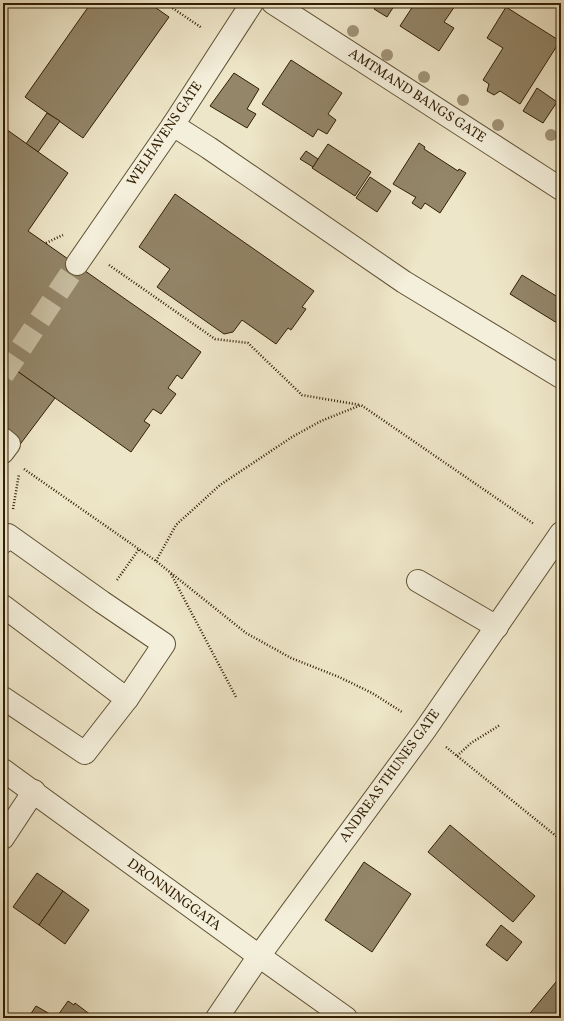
<svg xmlns="http://www.w3.org/2000/svg" width="564" height="1021" font-family="Vollkorn,serif">
<style>
.building{fill:#938669;stroke:#311f03}
.lines{fill:none;stroke-linecap:round;stroke-linejoin:round}
.minor-tunnel{stroke:#c8bea1;stroke-width:22;stroke-dasharray:22 11;stroke-linecap:butt}
.minor-casing{stroke:#605134;stroke-width:24}
.path{stroke:#311f03;stroke-width:2.5;stroke-dasharray:1 2;stroke-linecap:butt}
.minor{stroke:#f4efdb;stroke-width:22}
.tree{fill:#a09477}
.labels{text-anchor:middle;dominant-baseline:central;stroke-width:3.5;stroke-linejoin:round;paint-order:stroke}
.street-label{font-size:14px;fill:#311f03;stroke:#f4efdb}
</style>
<rect width="100%" height="100%" fill="#eee6c8"/>
<filter id="stains"><feTurbulence type="fractalNoise" baseFrequency=".005" numOctaves="4"/><feColorMatrix values="0 0 0 0 .2 0 0 0 0 .09 0 0 0 0 .02 0 0 0 .5 -.17"/></filter>
<radialGradient id="worn" r=".72"><stop offset=".6" stop-color="#630" stop-opacity="0"/><stop offset="1" stop-color="#630" stop-opacity=".3"/></radialGradient>
<g class="building">
<path d="M 91,3 L 149,3 L 169,17 L 83,138 L 25,97 Z"/>
<path d="M 377,3 L 396,3 L 387,17 L 374,9 Z"/>
<path d="M 415,3 L 457,3 L 444,22 L 454,28 L 439,51 L 400,26 Z"/>
<path d="M 506,7 L 560,41 L 520,104 L 500,91 L 494,95 L 487,91 L 489,84 L 483,80 L 503,48 L 487,38 Z"/>
<path d="M 291,60 L 342,93 L 328,114 L 336,120 L 327,134 L 318,129 L 313,137 L 262,104 Z"/>
<path d="M 234,73 L 259,89 L 247,109 L 256,114 L 247,128 L 210,106 Z"/>
<path d="M 537,88 L 557,102 L 543,123 L 523,111 Z"/>
<path d="M 47,113 L 60,121 L 38,152 L 26,144 Z"/>
<path d="M 3,127 L 68,173 L 28,231 L 201,352 L 182,379 L 177,375 L 168,388 L 176,394 L 161,414 L 153,409 L 144,421 L 150,425 L 131,452 L 3,361 Z"/>
<path d="M 419,143 L 425,147 L 424,149 L 458,171 L 459,169 L 466,173 L 440,213 L 425,203 L 421,209 L 412,203 L 416,197 L 415,197 L 393,184 Z"/>
<path d="M 328,144 L 371,172 L 355,196 L 312,168 Z"/>
<path d="M 306,151 L 318,159 L 313,167 L 300,159 Z"/>
<path d="M 370,177 L 391,191 L 377,212 L 356,198 Z"/>
<path d="M 175,194 L 314,291 L 302,307 L 306,309 L 291,330 L 288,328 L 276,344 L 242,320 L 233,332 L 224,334 L 157,287 L 170,269 L 139,247 Z"/>
<path d="M 522,275 L 561,299 L 561,317 L 557,323 L 510,294 Z"/>
<path d="M 3,361 L 55,398 L 3,467 Z"/>
<path d="M 450,825 L 535,896 L 513,922 L 428,852 Z"/>
<path d="M 364,862 L 411,894 L 372,952 L 325,920 Z"/>
<path d="M 37,873 L 63,891 L 39,925 L 13,907 Z"/>
<path d="M 63,891 L 89,910 L 65,944 L 39,925 Z"/>
<path d="M 501,925 L 522,942 L 507,961 L 486,945 Z"/>
<path d="M 561,976 L 561,1018 L 526,1018 Z"/>
<path d="M 68,1001 L 74,1005 L 75,1003 L 95,1018 L 56,1018 Z"/>
<path d="M 36,1006 L 55,1017 L 54,1018 L 28,1018 Z"/>
</g>
<g class="lines">
<path class="minor-tunnel" d="M 3,375 L 77,264"/>
<defs>
<g id="minor">
<path d="M 273,3 L 561,189"/>
<path d="M 173,125 L 209,148 L 404,282 L 561,377"/>
<path d="M 77,264 L 173,125 L 252,3"/>
<path d="M 3,439 L 9,444 L 3,452"/>
<path d="M 3,542 L 8,535 L 102,602 L 164,644 L 127,699"/>
<path d="M 418,581 L 497,627"/>
<path d="M 3,606 L 127,699 L 85,753 L 3,698"/>
<path d="M 3,770 L 259,956 L 346,1018"/>
<path d="M 3,838 L 34,791"/>
<path d="M 217,1018 L 259,956 L 425,730 L 561,533"/>
</g>
</defs>
<use href="#minor" class="minor-casing"/>
<g class="path">
<path d="M 165,3 L 202,28"/>
<path d="M 46,243 L 63,235"/>
<path d="M 109,265 L 215,339 L 248,343 L 302,395 L 360,405"/>
<path d="M 24,469 L 156,561 L 246,633 L 291,658 L 339,677 L 372,693 L 402,712"/>
<path d="M 13,509 L 19,474"/>
<path d="M 156,561 L 176,525 L 220,485 L 292,437 L 321,421 L 361,405 L 534,524"/>
<path d="M 171,574 L 236,697"/>
<path d="M 117,580 L 139,549"/>
<path d="M 446,747 L 561,840"/>
<path d="M 457,756 L 471,743 L 500,725"/>
</g>
<use href="#minor" class="minor"/>
</g>
<g class="tree">
<circle cx="353" cy="31" r="6"/>
<circle cx="387" cy="55" r="6"/>
<circle cx="424" cy="77" r="6"/>
<circle cx="463" cy="100" r="6"/>
<circle cx="498" cy="125" r="6"/>
<circle cx="551" cy="135" r="6"/>
</g>
<g class="labels">
<g class="street-label">
<text transform="translate(417 96) rotate(33)">AMTMAND BANGS GATE</text>
<text transform="translate(165 134) rotate(-56)">WELHAVENS GATE</text>
<text transform="translate(390 776) rotate(-54)">ANDREAS THUNES GATE</text>
<text transform="translate(174 895) rotate(36)">DRONNINGGATA</text>
</g>
</g>
<rect width="564" height="1021" fill="none" stroke="#eee6c8" stroke-width="16"/>
<rect x="4" y="4" width="556" height="1013" fill="none" stroke="#311f03" stroke-width="2"/>
<rect x="8" y="8" width="548" height="1005" fill="none" stroke="#311f03"/>
<rect width="100%" height="100%" filter="url(#stains)"/>
<rect width="100%" height="100%" fill="url(#worn)"/>
</svg>
